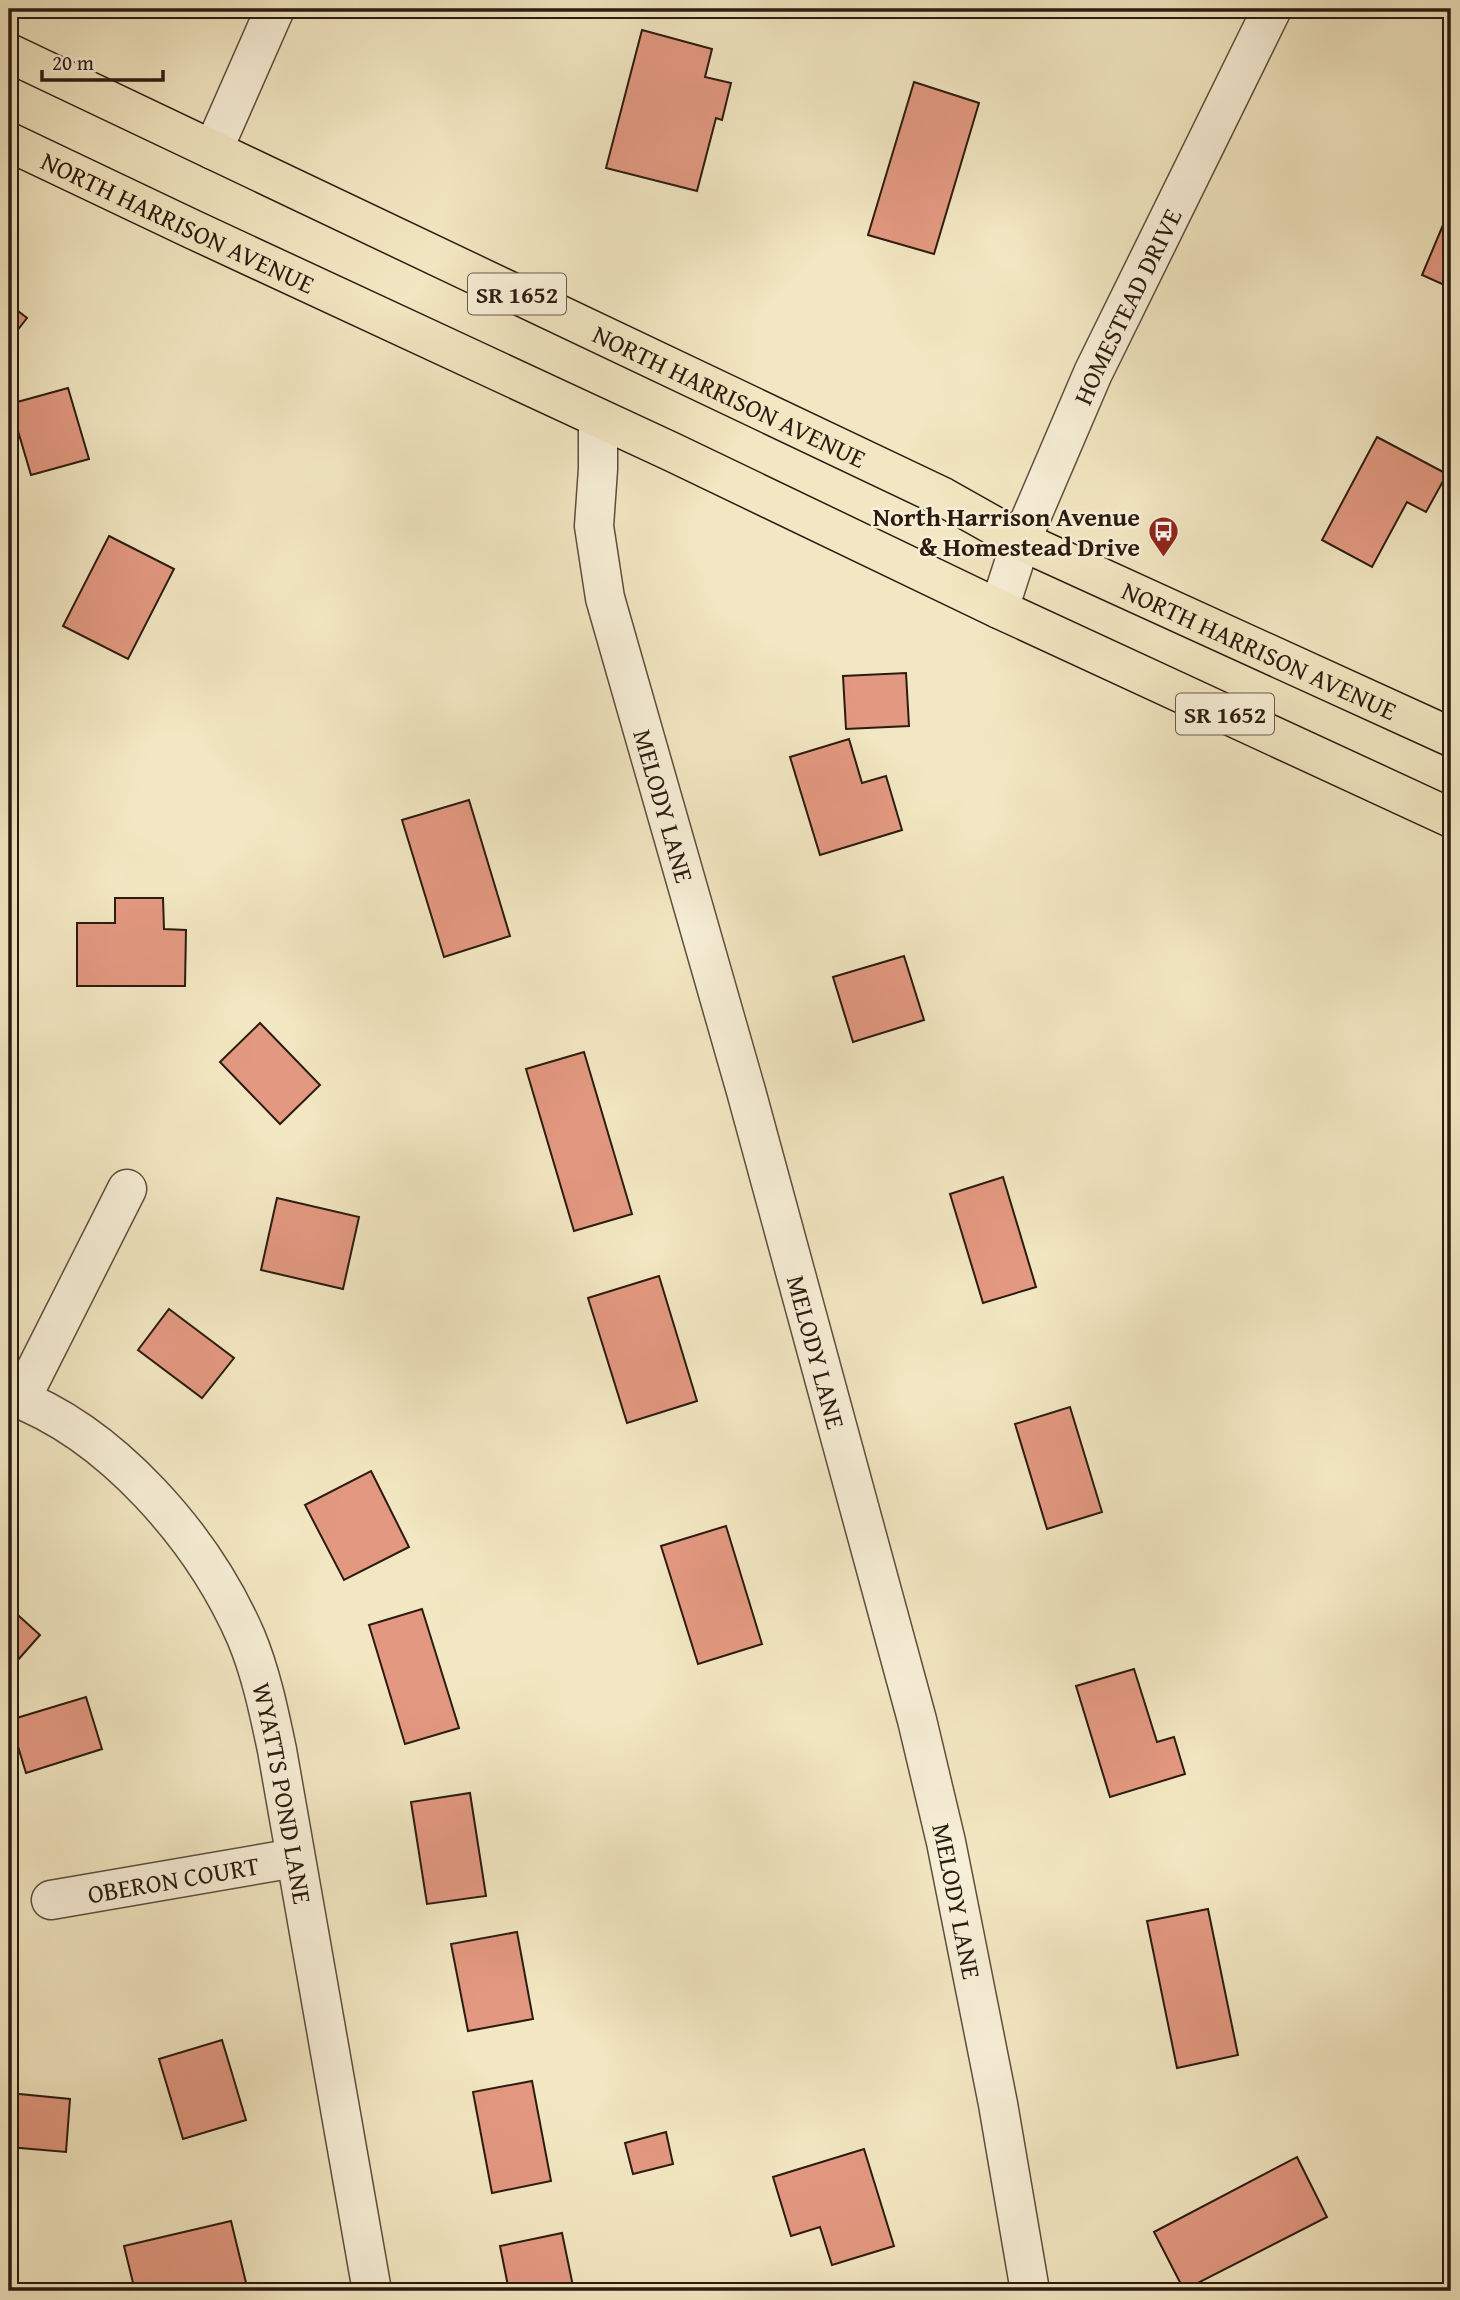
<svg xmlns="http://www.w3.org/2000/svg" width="1460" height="2300" font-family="'Gentium Book Plus',serif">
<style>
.building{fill:#e39981;stroke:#2b1b10;stroke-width:2}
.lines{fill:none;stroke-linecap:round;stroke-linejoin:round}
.minor-casing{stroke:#5d4e3c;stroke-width:41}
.major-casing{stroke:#2b1b10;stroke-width:41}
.minor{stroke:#f7efd7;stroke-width:38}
.major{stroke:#f2e7c2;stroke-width:38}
.labels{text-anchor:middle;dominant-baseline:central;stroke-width:5;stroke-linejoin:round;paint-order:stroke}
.shield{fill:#f7efd7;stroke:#685b4c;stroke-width:2}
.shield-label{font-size:24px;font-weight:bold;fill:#2b1b10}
.street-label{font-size:26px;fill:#2b1b10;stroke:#f7efd7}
.poi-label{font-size:26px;font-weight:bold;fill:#2b1b10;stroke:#f7efd7;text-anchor:end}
</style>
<rect width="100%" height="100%" fill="#f2e7c2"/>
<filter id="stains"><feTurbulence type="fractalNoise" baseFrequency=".00286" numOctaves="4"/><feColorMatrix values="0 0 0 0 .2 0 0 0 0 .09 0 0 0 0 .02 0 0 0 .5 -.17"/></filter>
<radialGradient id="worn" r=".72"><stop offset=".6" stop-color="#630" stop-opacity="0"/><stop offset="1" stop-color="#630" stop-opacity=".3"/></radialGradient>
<g class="building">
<path d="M 642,30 L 712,49 L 705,77 L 731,83 L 722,120 L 716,118 L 697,191 L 606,168 Z"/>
<path d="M 914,82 L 979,103 L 934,254 L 868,235 Z"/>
<path d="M 1451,206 L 1451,288 L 1422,275 Z"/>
<path d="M 9,304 L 27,318 L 9,341 Z"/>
<path d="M 68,388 L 89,459 L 31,475 L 10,404 Z"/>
<path d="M 1377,437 L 1447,474 L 1426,512 L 1407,502 L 1372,567 L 1322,540 Z"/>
<path d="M 109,536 L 174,569 L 128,659 L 63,626 Z"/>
<path d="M 906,673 L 909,726 L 846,729 L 843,676 Z"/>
<path d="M 849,739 L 862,783 L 886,776 L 902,830 L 820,855 L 790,757 Z"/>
<path d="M 469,800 L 510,936 L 444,957 L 402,820 Z"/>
<path d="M 115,898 L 163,898 L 164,929 L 186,930 L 185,986 L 77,986 L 77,923 L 115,923 Z"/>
<path d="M 904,956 L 924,1020 L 853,1042 L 833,977 Z"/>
<path d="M 260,1023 L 320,1085 L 280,1124 L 220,1062 Z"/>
<path d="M 584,1052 L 632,1214 L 574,1231 L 526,1069 Z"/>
<path d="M 1003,1177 L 1036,1287 L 983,1303 L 950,1194 Z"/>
<path d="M 277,1198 L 359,1217 L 343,1289 L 261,1270 Z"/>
<path d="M 659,1276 L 697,1401 L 627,1423 L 588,1298 Z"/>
<path d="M 169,1309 L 234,1358 L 202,1398 L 138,1350 Z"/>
<path d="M 1070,1407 L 1102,1512 L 1047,1529 L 1015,1424 Z"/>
<path d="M 371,1471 L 409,1547 L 344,1580 L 305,1505 Z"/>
<path d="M 726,1526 L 762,1644 L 698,1664 L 661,1546 Z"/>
<path d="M 9,1607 L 40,1635 L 9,1670 Z"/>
<path d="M 422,1609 L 459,1728 L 405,1744 L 369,1625 Z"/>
<path d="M 1134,1669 L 1157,1742 L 1174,1737 L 1185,1774 L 1110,1797 L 1076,1686 Z"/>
<path d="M 86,1697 L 102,1749 L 26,1773 L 10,1720 Z"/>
<path d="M 470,1793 L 486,1896 L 427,1904 L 411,1802 Z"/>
<path d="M 1208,1909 L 1238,2055 L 1177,2068 L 1147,1921 Z"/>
<path d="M 517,1932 L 533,2019 L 468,2031 L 451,1944 Z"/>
<path d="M 222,2040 L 246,2120 L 183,2139 L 159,2059 Z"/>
<path d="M 532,2081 L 551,2181 L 492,2193 L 473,2092 Z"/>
<path d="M 9,2093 L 70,2099 L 66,2152 L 9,2147 Z"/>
<path d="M 666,2132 L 673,2164 L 633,2174 L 625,2143 Z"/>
<path d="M 864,2149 L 894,2246 L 832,2265 L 820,2227 L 791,2236 L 773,2177 Z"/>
<path d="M 1297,2157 L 1327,2217 L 1184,2290 L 1154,2232 Z"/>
<path d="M 231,2221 L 248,2291 L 135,2291 L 124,2246 Z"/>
<path d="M 562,2233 L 574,2291 L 509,2291 L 500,2246 Z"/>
</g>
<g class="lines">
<defs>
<g id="minor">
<path d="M 213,150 L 275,9"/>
<path id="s1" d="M 598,418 L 598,469 L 594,526 L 605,598 L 746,1091 L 917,1720 L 946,1842 L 998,2104 L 1030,2291"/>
<path id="s2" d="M 999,609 L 1021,541 L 1093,373 L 1272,9"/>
<path id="s3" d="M 9,1395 C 111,1432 203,1538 246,1637 C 261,1673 269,1712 277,1750 L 372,2291"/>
<path d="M 21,1399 L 127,1189"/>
<path id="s4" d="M 51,1900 L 295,1858"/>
</g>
<g id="major">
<path id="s5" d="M 9,53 L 943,497 L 1021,541 L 1451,737"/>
<path id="s6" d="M 9,142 L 194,230 L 672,452 L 999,609 L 1451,818"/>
</g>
</defs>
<use href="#minor" class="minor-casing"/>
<use href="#major" class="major-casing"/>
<use href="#minor" class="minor"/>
<use href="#major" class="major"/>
</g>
<defs>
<symbol id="bus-pin" viewBox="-11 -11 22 30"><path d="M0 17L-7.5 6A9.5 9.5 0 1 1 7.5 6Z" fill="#8f2418" stroke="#f7efd7"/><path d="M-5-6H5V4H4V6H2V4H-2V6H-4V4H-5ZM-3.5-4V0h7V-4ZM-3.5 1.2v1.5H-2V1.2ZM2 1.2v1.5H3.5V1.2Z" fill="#fff"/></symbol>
</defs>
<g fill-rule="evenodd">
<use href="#bus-pin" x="1146" y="514" width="35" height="47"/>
</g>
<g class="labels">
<g class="shield">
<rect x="468" y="273.5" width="98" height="41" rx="5"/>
<rect x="1176" y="693.5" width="98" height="41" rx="5"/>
</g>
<g class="shield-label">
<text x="517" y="294">SR 1652</text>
<text x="1225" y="714">SR 1652</text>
</g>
<g class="street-label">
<text stroke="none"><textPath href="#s6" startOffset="187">NORTH HARRISON AVENUE</textPath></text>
<text stroke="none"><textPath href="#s2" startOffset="329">HOMESTEAD DRIVE</textPath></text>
<text stroke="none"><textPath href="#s5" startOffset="798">NORTH HARRISON AVENUE</textPath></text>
<text stroke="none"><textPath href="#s5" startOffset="1386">NORTH HARRISON AVENUE</textPath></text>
<text stroke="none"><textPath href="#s1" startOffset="397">MELODY LANE</textPath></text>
<text stroke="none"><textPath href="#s1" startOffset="964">MELODY LANE</textPath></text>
<text stroke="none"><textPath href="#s3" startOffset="508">WYATTS POND LANE</textPath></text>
<text stroke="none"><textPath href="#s4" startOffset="124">OBERON COURT</textPath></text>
<text stroke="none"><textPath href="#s1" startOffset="1531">MELODY LANE</textPath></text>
</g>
<g class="poi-label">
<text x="1140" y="516">North Harrison Avenue<tspan x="1140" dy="30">&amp; Homestead Drive</tspan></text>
</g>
</g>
<rect width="1460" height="2300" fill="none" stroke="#f2e7c2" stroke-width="35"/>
<rect x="10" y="10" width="1439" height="2279" fill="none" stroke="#2b1b10" stroke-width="3.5"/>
<rect x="18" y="18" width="1425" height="2265" fill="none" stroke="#2b1b10" stroke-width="2"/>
<path d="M42 70v10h121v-10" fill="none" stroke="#2b1b10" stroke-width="3.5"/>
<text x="52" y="70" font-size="21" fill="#2b1b10" stroke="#f7efd7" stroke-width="5" paint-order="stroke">20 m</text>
<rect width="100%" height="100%" filter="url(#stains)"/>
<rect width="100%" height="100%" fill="url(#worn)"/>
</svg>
